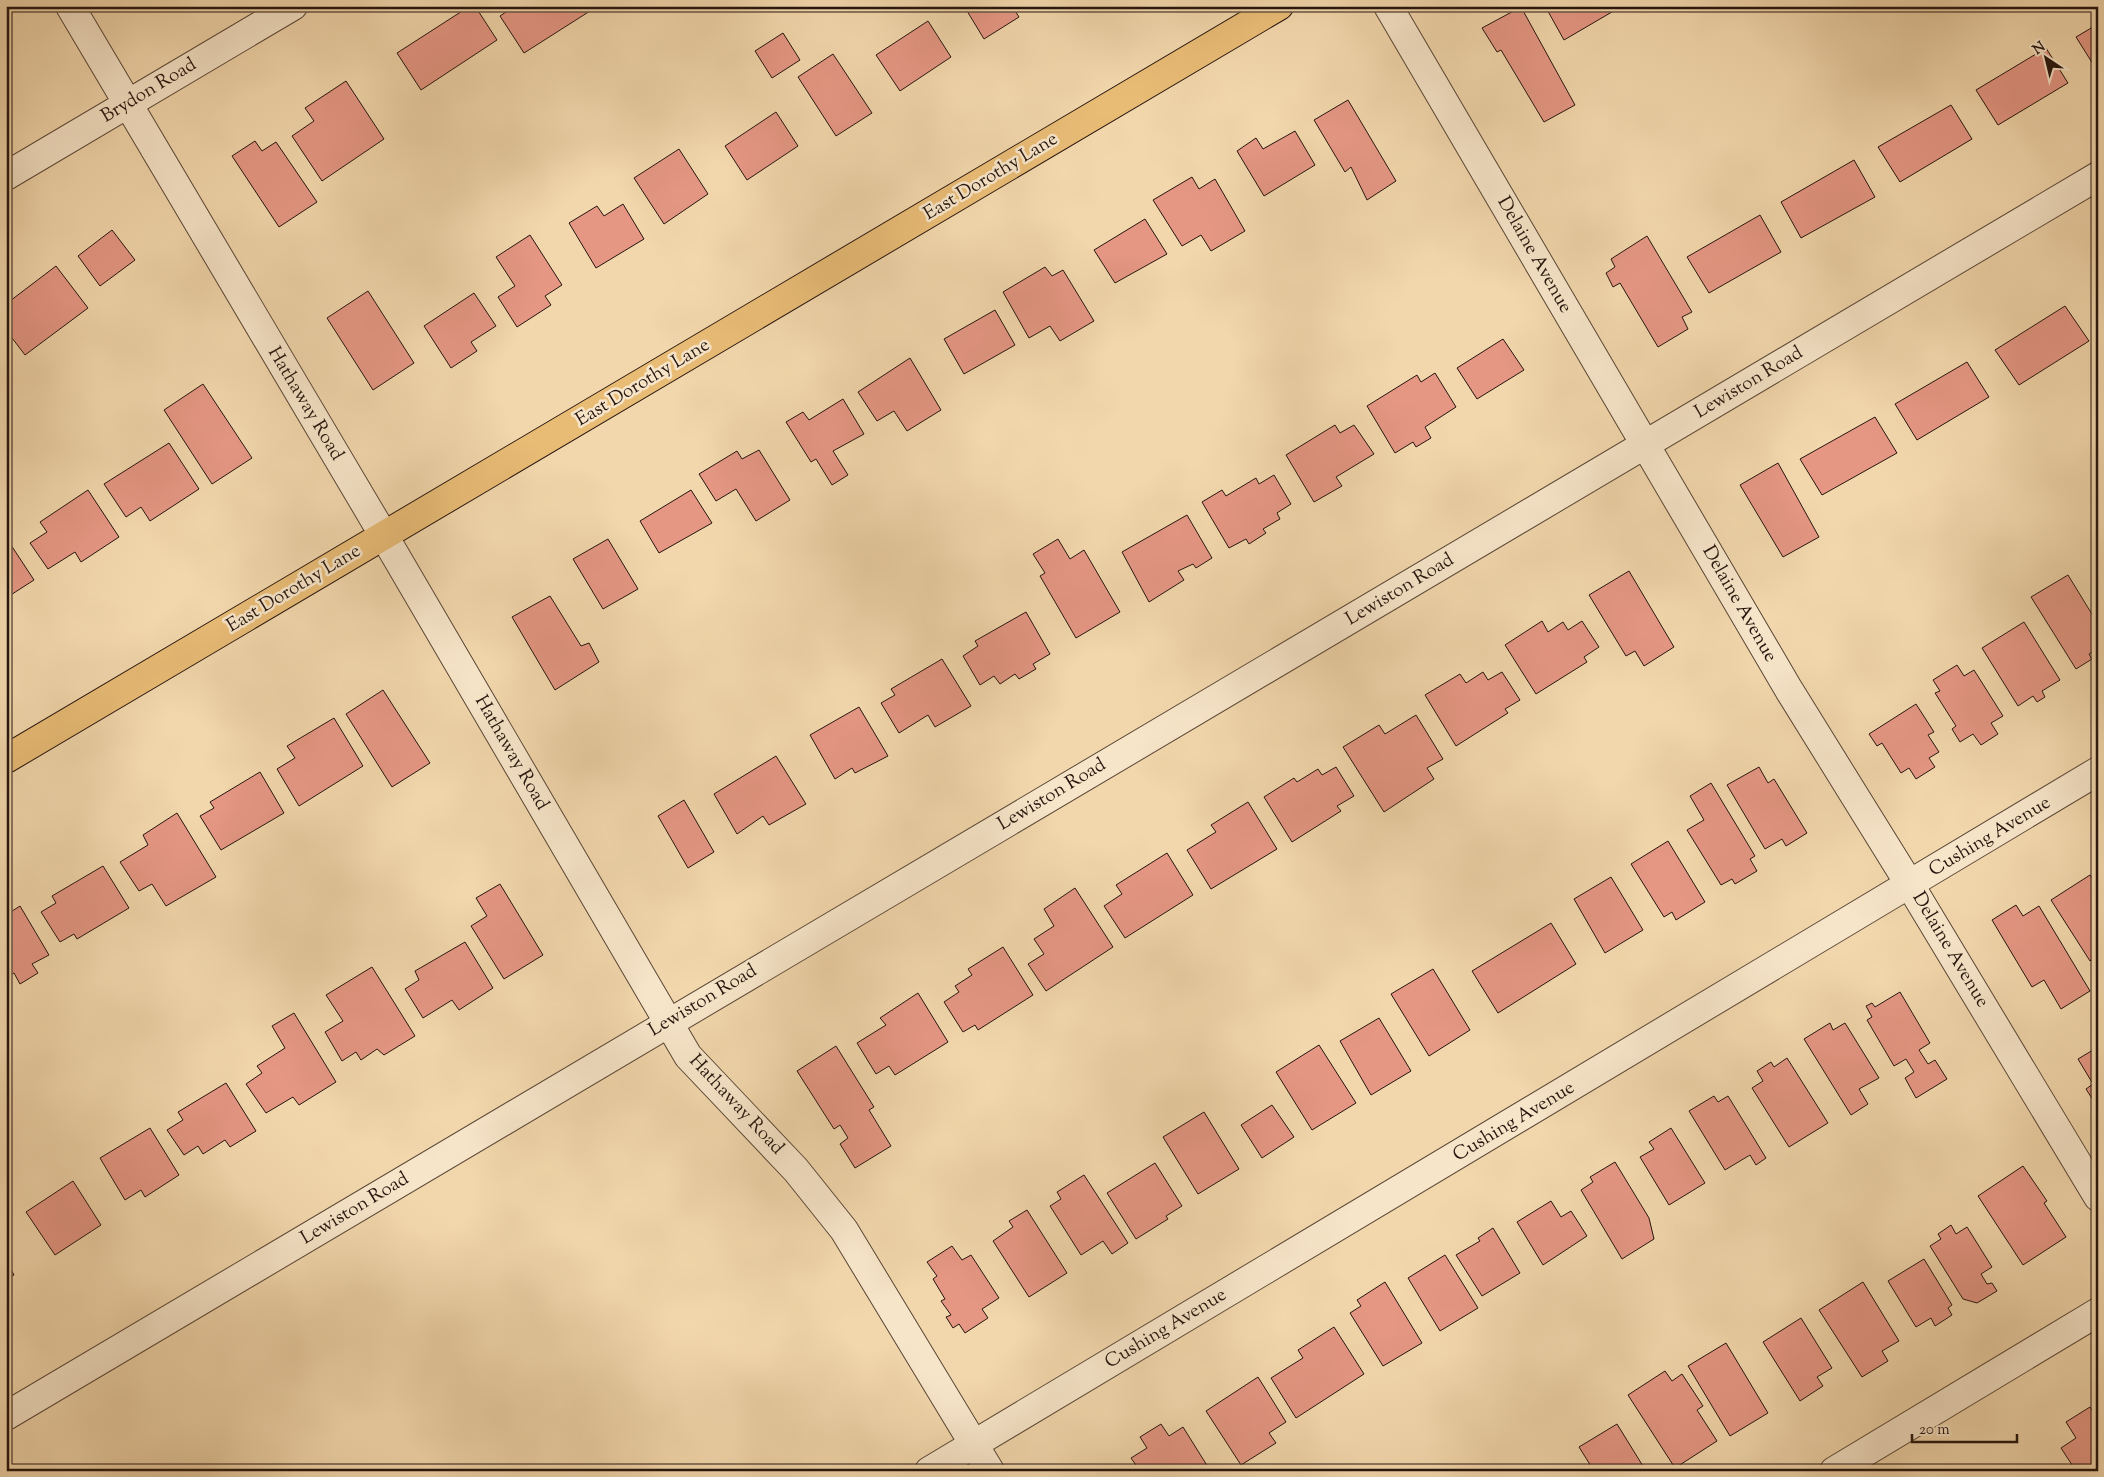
<svg xmlns="http://www.w3.org/2000/svg" width="2104" height="1477" font-family="'Sorts Mill Goudy',serif">
<style>
.building{fill:#e59784;stroke:#26150e}
.lines{fill:none;stroke-linecap:round;stroke-linejoin:round}
.minor-casing{stroke:#594636;stroke-width:30}
.primary-casing{stroke:#26150e;stroke-width:30}
.minor{stroke:#f7e5c9;stroke-width:28}
.primary{stroke:#e9bc76;stroke-width:28}
.labels{text-anchor:middle;dominant-baseline:central;stroke-width:5;stroke-linejoin:round;paint-order:stroke}
.street-label{font-size:19px;fill:#26150e;stroke:#f7e5c9}
</style>
<rect width="100%" height="100%" fill="#f2d7ac"/>
<filter id="stains"><feTurbulence type="fractalNoise" baseFrequency=".004" numOctaves="4"/><feColorMatrix values="0 0 0 0 .2 0 0 0 0 .09 0 0 0 0 .02 0 0 0 .5 -.17"/></filter>
<radialGradient id="worn" r=".72"><stop offset=".6" stop-color="#630" stop-opacity="0"/><stop offset="1" stop-color="#630" stop-opacity=".3"/></radialGradient>
<g class="building">
<path d="M 470,6 L 475,6 L 497,40 L 421,90 L 397,53 Z"/>
<path d="M 515,6 L 587,6 L 590,11 L 524,53 L 500,16 Z"/>
<path d="M 964,6 L 1012,6 L 1019,17 L 984,39 Z"/>
<path d="M 1545,6 L 1615,6 L 1617,9 L 1564,40 Z"/>
<path d="M 1521,7 L 1575,105 L 1544,122 L 1501,50 L 1497,52 L 1482,28 Z"/>
<path d="M 928,21 L 951,57 L 900,91 L 876,55 Z"/>
<path d="M 2098,24 L 2098,72 L 2076,37 Z"/>
<path d="M 783,33 L 800,60 L 772,78 L 755,51 Z"/>
<path d="M 2046,48 L 2068,83 L 1998,125 L 1976,90 Z"/>
<path d="M 833,54 L 872,113 L 836,136 L 798,77 Z"/>
<path d="M 346,81 L 384,139 L 322,181 L 292,136 L 314,121 L 305,108 Z"/>
<path d="M 1348,100 L 1396,181 L 1367,200 L 1351,167 L 1345,172 L 1314,120 Z"/>
<path d="M 1951,105 L 1972,139 L 1900,182 L 1878,147 Z"/>
<path d="M 776,112 L 798,146 L 747,180 L 725,146 Z"/>
<path d="M 1295,131 L 1315,165 L 1264,196 L 1237,151 L 1256,138 L 1263,149 Z"/>
<path d="M 255,141 L 262,151 L 276,142 L 317,202 L 279,227 L 232,156 Z"/>
<path d="M 679,149 L 708,194 L 664,224 L 634,178 Z"/>
<path d="M 1854,160 L 1875,197 L 1801,238 L 1781,202 Z"/>
<path d="M 1192,177 L 1199,189 L 1215,179 L 1245,231 L 1211,251 L 1201,235 L 1182,246 L 1153,200 Z"/>
<path d="M 623,204 L 644,239 L 596,268 L 569,223 L 597,206 L 604,216 Z"/>
<path d="M 1760,215 L 1781,252 L 1709,293 L 1687,257 Z"/>
<path d="M 1145,219 L 1167,254 L 1115,283 L 1094,250 Z"/>
<path d="M 112,230 L 135,260 L 100,286 L 78,256 Z"/>
<path d="M 530,235 L 562,285 L 545,296 L 551,305 L 517,327 L 498,297 L 515,286 L 496,257 Z"/>
<path d="M 1647,236 L 1692,312 L 1682,317 L 1688,329 L 1658,347 L 1620,283 L 1613,287 L 1606,273 L 1615,267 L 1611,259 Z"/>
<path d="M 56,266 L 88,308 L 25,355 L 6,330 L 6,304 Z"/>
<path d="M 1045,267 L 1052,276 L 1063,270 L 1094,321 L 1060,341 L 1050,326 L 1029,338 L 1003,292 Z"/>
<path d="M 368,291 L 414,363 L 373,390 L 327,318 Z"/>
<path d="M 474,293 L 496,326 L 471,342 L 477,351 L 451,368 L 424,326 Z"/>
<path d="M 2065,306 L 2089,341 L 2019,385 L 1995,350 Z"/>
<path d="M 995,310 L 1015,345 L 964,374 L 944,339 Z"/>
<path d="M 1503,339 L 1524,370 L 1477,399 L 1457,368 Z"/>
<path d="M 910,358 L 941,410 L 907,431 L 894,411 L 877,421 L 858,392 Z"/>
<path d="M 1967,362 L 1989,397 L 1917,440 L 1895,404 Z"/>
<path d="M 1435,373 L 1456,407 L 1425,427 L 1431,438 L 1416,447 L 1413,442 L 1395,453 L 1367,406 L 1417,375 L 1421,382 Z"/>
<path d="M 203,384 L 252,458 L 212,484 L 164,410 Z"/>
<path d="M 843,399 L 864,434 L 833,451 L 848,475 L 832,485 L 816,459 L 811,462 L 786,422 L 803,412 L 809,420 Z"/>
<path d="M 1875,417 L 1897,453 L 1822,495 L 1800,459 Z"/>
<path d="M 1335,425 L 1340,433 L 1354,425 L 1374,454 L 1336,477 L 1342,486 L 1314,502 L 1286,455 Z"/>
<path d="M 169,443 L 199,489 L 150,521 L 141,507 L 126,517 L 104,484 Z"/>
<path d="M 759,450 L 790,500 L 756,521 L 736,489 L 716,501 L 699,474 L 737,451 L 742,459 Z"/>
<path d="M 1778,463 L 1819,537 L 1783,557 L 1740,485 Z"/>
<path d="M 1274,475 L 1291,504 L 1277,513 L 1280,519 L 1263,529 L 1266,533 L 1249,544 L 1246,539 L 1229,548 L 1202,502 L 1222,490 L 1226,496 L 1256,478 L 1259,484 Z"/>
<path d="M 88,490 L 119,537 L 81,562 L 75,552 L 48,569 L 30,543 L 47,532 L 40,522 Z"/>
<path d="M 691,490 L 712,523 L 659,553 L 640,521 Z"/>
<path d="M 1187,515 L 1212,558 L 1196,568 L 1193,564 L 1178,571 L 1184,580 L 1149,602 L 1122,552 Z"/>
<path d="M 608,539 L 638,589 L 603,609 L 573,559 Z"/>
<path d="M 1058,539 L 1070,559 L 1084,550 L 1120,612 L 1076,638 L 1040,576 L 1045,573 L 1033,554 Z"/>
<path d="M 9,542 L 34,580 L 6,598 L 6,543 Z"/>
<path d="M 1629,571 L 1674,647 L 1644,666 L 1635,651 L 1626,656 L 1589,595 Z"/>
<path d="M 2068,575 L 2098,624 L 2098,648 L 2089,654 L 2092,659 L 2076,669 L 2031,597 Z"/>
<path d="M 550,596 L 581,646 L 589,643 L 599,662 L 555,690 L 512,617 Z"/>
<path d="M 1026,612 L 1050,654 L 1033,664 L 1036,669 L 1019,679 L 1015,674 L 1000,684 L 994,676 L 980,685 L 963,656 L 978,646 L 975,641 Z"/>
<path d="M 1542,621 L 1548,632 L 1563,622 L 1568,630 L 1582,621 L 1599,647 L 1584,657 L 1587,662 L 1536,694 L 1505,645 Z"/>
<path d="M 2024,622 L 2060,680 L 2042,691 L 2045,697 L 2037,702 L 2033,696 L 2018,706 L 1982,648 Z"/>
<path d="M 942,659 L 971,706 L 935,727 L 928,715 L 899,733 L 881,703 L 895,695 L 891,689 Z"/>
<path d="M 1957,665 L 1964,676 L 1974,670 L 2003,716 L 1991,723 L 1998,734 L 1981,745 L 1973,734 L 1960,742 L 1952,729 L 1956,726 L 1935,693 L 1940,691 L 1933,680 Z"/>
<path d="M 1483,672 L 1488,680 L 1502,672 L 1520,700 L 1505,709 L 1508,713 L 1456,746 L 1425,695 L 1460,674 L 1466,683 Z"/>
<path d="M 383,690 L 430,763 L 392,787 L 346,714 Z"/>
<path d="M 1916,704 L 1934,732 L 1928,735 L 1939,752 L 1929,758 L 1935,767 L 1916,779 L 1909,768 L 1901,773 L 1882,743 L 1877,746 L 1869,734 Z"/>
<path d="M 859,707 L 888,756 L 855,773 L 852,768 L 835,779 L 810,735 Z"/>
<path d="M 1416,715 L 1443,759 L 1427,768 L 1434,779 L 1384,812 L 1343,747 L 1379,725 L 1385,734 Z"/>
<path d="M 334,718 L 363,766 L 299,806 L 277,769 L 295,758 L 287,746 Z"/>
<path d="M 776,756 L 806,804 L 769,825 L 763,816 L 737,834 L 714,794 Z"/>
<path d="M 1336,767 L 1354,796 L 1337,806 L 1341,811 L 1292,842 L 1264,797 L 1294,778 L 1297,782 L 1318,769 L 1322,775 Z"/>
<path d="M 1759,767 L 1768,783 L 1774,779 L 1807,833 L 1786,846 L 1782,839 L 1765,849 L 1727,785 Z"/>
<path d="M 260,772 L 284,813 L 221,850 L 200,816 L 214,808 L 210,802 Z"/>
<path d="M 1711,783 L 1755,856 L 1750,859 L 1757,871 L 1735,884 L 1732,879 L 1721,885 L 1687,830 L 1704,820 L 1690,796 Z"/>
<path d="M 684,800 L 714,852 L 688,868 L 658,816 Z"/>
<path d="M 1248,802 L 1277,849 L 1211,889 L 1187,850 L 1216,832 L 1211,825 Z"/>
<path d="M 177,813 L 216,877 L 166,906 L 152,884 L 139,891 L 120,862 L 148,845 L 143,835 Z"/>
<path d="M 1668,841 L 1705,902 L 1676,920 L 1672,912 L 1664,917 L 1631,864 Z"/>
<path d="M 1167,853 L 1193,895 L 1125,938 L 1104,906 L 1122,894 L 1116,885 Z"/>
<path d="M 103,866 L 129,908 L 77,939 L 74,934 L 60,942 L 41,912 L 56,903 L 52,896 Z"/>
<path d="M 2090,875 L 2098,887 L 2098,956 L 2090,961 L 2051,900 Z"/>
<path d="M 1611,877 L 1643,930 L 1605,953 L 1574,899 Z"/>
<path d="M 500,884 L 543,955 L 504,979 L 471,926 L 487,916 L 476,898 Z"/>
<path d="M 1075,888 L 1113,947 L 1046,991 L 1028,964 L 1044,954 L 1034,939 L 1054,926 L 1044,909 Z"/>
<path d="M 2016,905 L 2023,916 L 2039,906 L 2090,991 L 2061,1009 L 2044,980 L 2032,987 L 1992,920 Z"/>
<path d="M 20,906 L 49,955 L 32,964 L 38,973 L 20,984 L 14,973 L 6,978 L 6,915 Z"/>
<path d="M 1551,923 L 1576,964 L 1498,1013 L 1472,971 Z"/>
<path d="M 465,942 L 493,988 L 459,1010 L 452,1000 L 423,1018 L 405,989 L 419,980 L 415,971 Z"/>
<path d="M 1003,947 L 1033,995 L 978,1030 L 975,1025 L 963,1032 L 944,1002 L 959,992 L 955,986 L 972,975 L 968,969 Z"/>
<path d="M 372,967 L 415,1036 L 384,1055 L 377,1049 L 361,1060 L 356,1052 L 342,1061 L 325,1032 L 343,1021 L 326,995 Z"/>
<path d="M 1433,969 L 1470,1030 L 1429,1056 L 1391,994 Z"/>
<path d="M 1900,992 L 1930,1043 L 1919,1050 L 1928,1064 L 1935,1060 L 1947,1079 L 1916,1098 L 1905,1078 L 1914,1072 L 1906,1059 L 1894,1066 L 1867,1020 L 1872,1017 L 1866,1006 L 1872,1003 L 1875,1007 Z"/>
<path d="M 918,993 L 948,1042 L 895,1075 L 889,1066 L 876,1074 L 857,1043 L 886,1025 L 880,1018 Z"/>
<path d="M 294,1013 L 336,1082 L 299,1105 L 293,1097 L 266,1113 L 246,1084 L 262,1073 L 257,1066 L 285,1048 L 272,1026 Z"/>
<path d="M 1379,1018 L 1411,1071 L 1371,1095 L 1340,1041 Z"/>
<path d="M 1830,1023 L 1833,1030 L 1845,1023 L 1879,1078 L 1859,1089 L 1868,1104 L 1851,1115 L 1804,1039 Z"/>
<path d="M 1319,1045 L 1356,1103 L 1312,1130 L 1276,1072 Z"/>
<path d="M 836,1046 L 874,1107 L 869,1110 L 891,1146 L 855,1168 L 840,1144 L 848,1138 L 840,1125 L 834,1129 L 797,1071 Z"/>
<path d="M 2098,1047 L 2098,1108 L 2086,1089 L 2093,1084 L 2078,1059 Z"/>
<path d="M 1787,1058 L 1828,1123 L 1789,1147 L 1752,1088 L 1763,1081 L 1757,1071 L 1771,1062 L 1774,1067 Z"/>
<path d="M 226,1083 L 256,1131 L 230,1147 L 225,1140 L 203,1154 L 198,1146 L 184,1155 L 167,1130 L 183,1120 L 178,1112 Z"/>
<path d="M 1714,1096 L 1718,1102 L 1728,1096 L 1766,1158 L 1756,1165 L 1750,1155 L 1725,1170 L 1689,1111 Z"/>
<path d="M 1272,1105 L 1294,1137 L 1262,1158 L 1241,1125 Z"/>
<path d="M 1204,1112 L 1239,1169 L 1198,1194 L 1163,1137 Z"/>
<path d="M 150,1128 L 179,1175 L 145,1197 L 141,1190 L 125,1200 L 100,1158 Z"/>
<path d="M 1671,1128 L 1705,1183 L 1669,1205 L 1640,1157 L 1654,1149 L 1649,1142 Z"/>
<path d="M 1615,1162 L 1649,1218 L 1654,1239 L 1622,1259 L 1581,1190 L 1593,1182 L 1590,1177 Z"/>
<path d="M 1155,1163 L 1182,1206 L 1166,1216 L 1168,1219 L 1136,1239 L 1107,1193 Z"/>
<path d="M 2023,1166 L 2047,1201 L 2044,1203 L 2066,1237 L 2023,1265 L 1978,1196 Z"/>
<path d="M 1084,1175 L 1128,1243 L 1112,1254 L 1103,1241 L 1081,1255 L 1050,1206 L 1061,1199 L 1057,1192 Z"/>
<path d="M 73,1181 L 101,1225 L 55,1255 L 26,1212 Z"/>
<path d="M 1551,1201 L 1561,1217 L 1571,1211 L 1587,1236 L 1543,1265 L 1517,1222 Z"/>
<path d="M 1027,1210 L 1067,1273 L 1029,1297 L 993,1241 L 1013,1227 L 1009,1221 Z"/>
<path d="M 1951,1225 L 1956,1234 L 1967,1227 L 1992,1267 L 1981,1274 L 1987,1284 L 1992,1283 L 1997,1291 L 1977,1303 L 1963,1299 L 1930,1246 L 1941,1239 L 1938,1234 Z"/>
<path d="M 1493,1228 L 1520,1273 L 1482,1296 L 1456,1255 L 1480,1241 L 1478,1238 Z"/>
<path d="M 952,1246 L 962,1260 L 971,1255 L 999,1298 L 982,1309 L 988,1318 L 965,1333 L 959,1324 L 953,1328 L 946,1317 L 951,1315 L 941,1301 L 945,1299 L 933,1279 L 937,1276 L 927,1262 Z"/>
<path d="M 1445,1255 L 1478,1308 L 1440,1331 L 1408,1278 Z"/>
<path d="M 1924,1259 L 1952,1305 L 1948,1308 L 1952,1315 L 1935,1326 L 1931,1318 L 1916,1327 L 1888,1281 Z"/>
<path d="M 6,1260 L 14,1275 L 6,1279 Z"/>
<path d="M 1385,1282 L 1422,1343 L 1383,1366 L 1350,1313 L 1361,1306 L 1357,1300 Z"/>
<path d="M 1863,1282 L 1899,1341 L 1882,1351 L 1888,1361 L 1862,1377 L 1819,1310 Z"/>
<path d="M 1801,1318 L 1832,1368 L 1817,1377 L 1823,1386 L 1800,1401 L 1763,1342 Z"/>
<path d="M 1334,1327 L 1364,1374 L 1296,1418 L 1271,1378 L 1303,1358 L 1298,1350 Z"/>
<path d="M 1726,1343 L 1768,1413 L 1730,1436 L 1688,1366 Z"/>
<path d="M 1665,1371 L 1672,1381 L 1682,1374 L 1703,1406 L 1697,1410 L 1717,1441 L 1675,1468 L 1628,1395 Z"/>
<path d="M 1258,1377 L 1286,1422 L 1269,1433 L 1276,1443 L 1241,1465 L 1206,1411 Z"/>
<path d="M 2090,1407 L 2098,1420 L 2098,1471 L 2076,1471 L 2061,1448 L 2076,1438 L 2066,1422 Z"/>
<path d="M 1161,1424 L 1169,1436 L 1183,1427 L 1208,1467 L 1202,1471 L 1140,1471 L 1131,1458 L 1147,1448 L 1140,1437 Z"/>
<path d="M 1617,1424 L 1646,1471 L 1594,1471 L 1579,1447 Z"/>
<path d="M 1105,1465 L 1108,1471 L 1095,1471 Z"/>
</g>
<g class="lines">
<defs>
<g id="minor">
<path d="M 70,6 L 384,536 L 688,1056 L 796,1170 L 844,1230 L 990,1471"/>
<path d="M 1388,6 L 1789,690 L 1910,885 L 2098,1197"/>
<path d="M 6,176 L 293,6"/>
<path d="M 6,1416 L 2098,176"/>
<path d="M 929,1471 L 2098,771"/>
<path d="M 1834,1471 L 2098,1312"/>
</g>
<path id="primary" d="M 6,759 L 1279,6"/>
</defs>
<use href="#minor" class="minor-casing"/>
<use href="#primary" class="primary-casing"/>
<use href="#minor" class="minor"/>
<use href="#primary" class="primary"/>
</g>
<g class="labels">
<g class="street-label">
<text transform="translate(149 91) rotate(-31)">Brydon Road</text>
<text transform="translate(991 177) rotate(-31)">East Dorothy Lane</text>
<text transform="translate(1534 255) rotate(60)">Delaine Avenue</text>
<text transform="translate(643 383) rotate(-31)">East Dorothy Lane</text>
<text transform="translate(1749 383) rotate(-31)">Lewiston Road</text>
<text transform="translate(305 404) rotate(59)">Hathaway Road</text>
<text transform="translate(294 589) rotate(-31)">East Dorothy Lane</text>
<text transform="translate(1400 590) rotate(-31)">Lewiston Road</text>
<text transform="translate(1739 604) rotate(60)">Delaine Avenue</text>
<text transform="translate(511 753) rotate(60)">Hathaway Road</text>
<text transform="translate(1052 795) rotate(-31)">Lewiston Road</text>
<text transform="translate(1990 837) rotate(-31)">Cushing Avenue</text>
<text transform="translate(1950 950) rotate(59)">Delaine Avenue</text>
<text transform="translate(703 1001) rotate(-31)">Lewiston Road</text>
<text transform="translate(736 1105) rotate(47)">Hathaway Road</text>
<text transform="translate(1514 1122) rotate(-31)">Cushing Avenue</text>
<text transform="translate(355 1209) rotate(-31)">Lewiston Road</text>
<text transform="translate(1166 1329) rotate(-31)">Cushing Avenue</text>
</g>
</g>
<rect width="2104" height="1477" fill="none" stroke="#f2d7ac" stroke-width="25"/>
<rect x="8" y="8" width="2089" height="1462" fill="none" stroke="#26150e" stroke-width="2.5"/>
<rect x="12" y="12" width="2079" height="1452" fill="none" stroke="#26150e"/>
<g transform="translate(2046 58) rotate(325)" stroke="#f7e5c9" stroke-width="4" paint-order="stroke">
<path d="M0-4L9 19L0 12L-9 19Z" fill="#26150e"/>
<text y="-8" font-size="14" font-weight="bold" text-anchor="middle" fill="#26150e">N</text>
</g>
<path d="M1912 1434v8h105v-8" fill="none" stroke="#26150e" stroke-width="2.5"/>
<text x="1919" y="1434" font-size="15" fill="#26150e" stroke="#f7e5c9" stroke-width="4" paint-order="stroke">20 m</text>
<rect width="100%" height="100%" filter="url(#stains)"/>
<rect width="100%" height="100%" fill="url(#worn)"/>
</svg>
